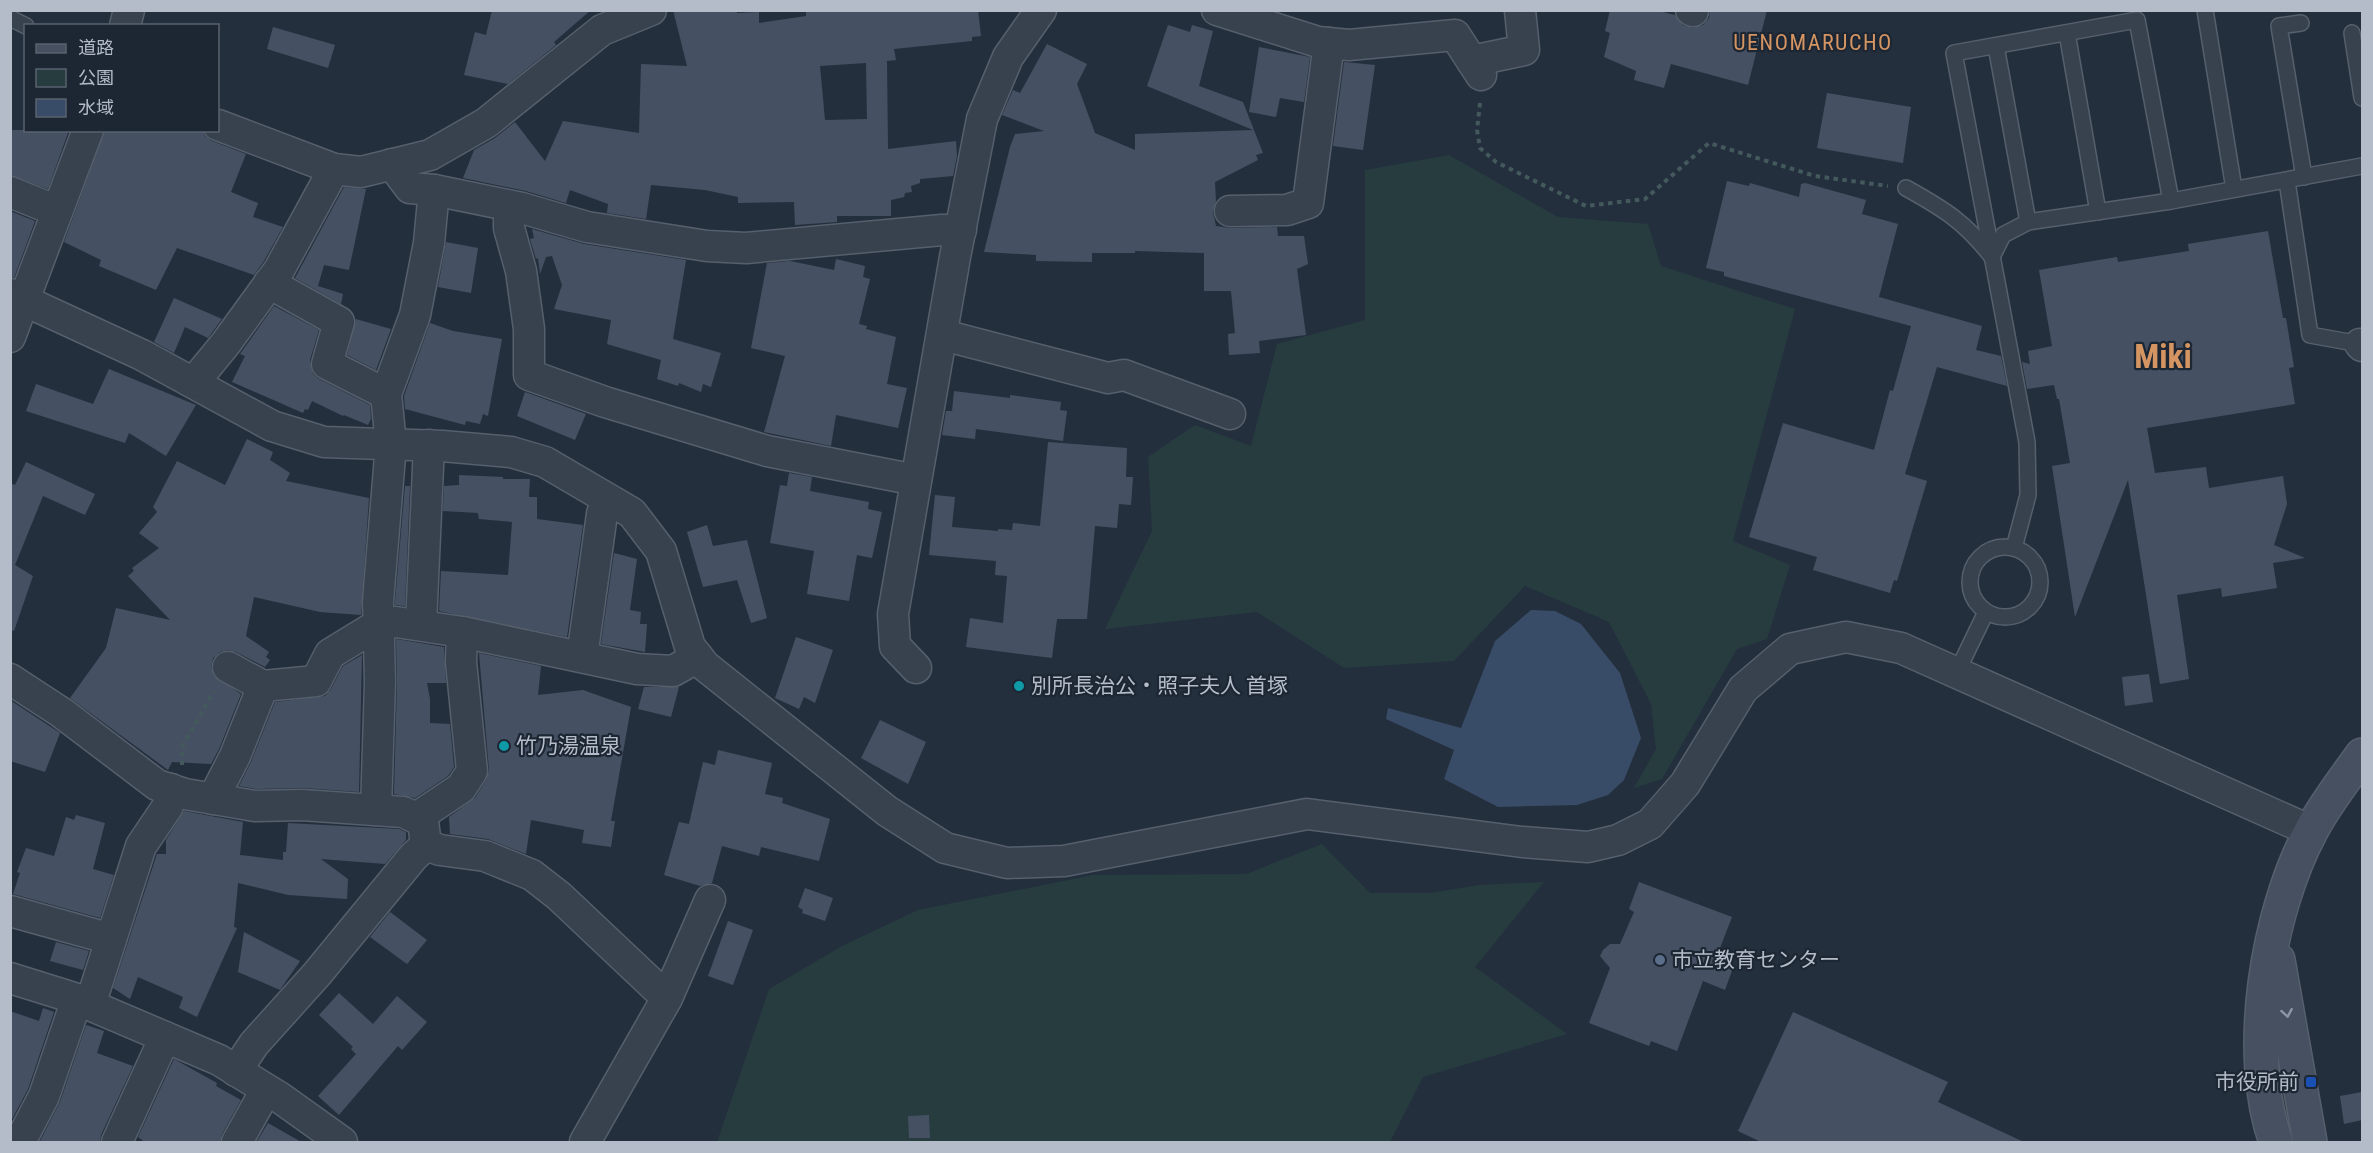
<svg xmlns="http://www.w3.org/2000/svg" width="2373" height="1153" font-family="'Roboto Condensed','Noto Sans JP',sans-serif">
<style>
.green{fill:#263c3f}
.water{fill:#394c67}
.building{fill:#455162;fill-rule:evenodd}
.lines{fill:none;stroke-linecap:round;stroke-linejoin:round}
.lane-casing{stroke:#565f6c;stroke-width:18}
.street-casing{stroke:#565f6c;stroke-width:33}
.secondary-casing{stroke:#565f6c;stroke-width:36}
.path{stroke:#44595c;stroke-width:4;stroke-dasharray:4.5 4.5;stroke-linecap:butt}
.lane{stroke:#38414e;stroke-width:15}
.street{stroke:#38414e;stroke-width:30}
.secondary{stroke:#465061;stroke-width:33}
.oneway{stroke:#8e96a5}
.culture-dot{fill:#0f9aa8;stroke:#1d2633;stroke-width:2}
.service-dot{fill:#5c6f8a;stroke:#1d2633;stroke-width:2}
.transit-dot{fill:#1a4fb4;stroke:#1d2633;stroke-width:2}
.labels{text-anchor:middle;dominant-baseline:central;stroke-width:4.5;stroke-linejoin:round;paint-order:stroke}
.poi-label{font-size:21px;fill:#b4bcc9;stroke:#1d2633;text-anchor:start}
.neighbourhood-label{font-size:22px;letter-spacing:1.5px;fill:#d59563;stroke:#1d2633}
.town-label{font-size:33px;font-weight:bold;fill:#d59563;stroke:#1d2633}
</style>
<rect width="100%" height="100%" fill="#242f3e"/>
<g class="green">
<path d="M 1449,155 L 1558,217 L 1648,224 L 1661,266 L 1795,309 L 1733,541 L 1790,565 L 1767,639 L 1737,649 L 1662,779 L 1634,788 L 1656,749 L 1651,704 L 1609,622 L 1525,586 L 1454,661 L 1344,668 L 1257,612 L 1105,629 L 1152,531 L 1148,457 L 1195,425 L 1251,446 L 1277,344 L 1365,320 L 1365,170 Z"/>
<path d="M 1322,844 L 1370,893 L 1430,893 L 1479,885 L 1544,882 L 1475,967 L 1567,1034 L 1423,1077 L 1390,1142 L 717,1142 L 769,989 L 842,946 L 918,910 L 1093,875 L 1246,874 Z"/>
</g>
<path class="water" d="M 1531,610 L 1555,611 L 1581,624 L 1620,673 L 1641,738 L 1624,780 L 1608,795 L 1577,805 L 1498,807 L 1444,779 L 1454,750 L 1386,719 L 1388,708 L 1461,728 L 1495,641 Z"/>
<g class="building">
<path d="M 492,10 L 591,10 L 554,42 L 556,45 L 508,84 L 464,75 L 475,32 L 486,35 Z"/>
<path d="M 673,10 L 737,10 L 737,13 L 759,12 L 759,23 L 806,16 L 806,10 L 978,10 L 981,36 L 972,37 L 972,41 L 894,49 L 896,60 L 887,61 L 888,149 L 956,141 L 957,156 L 953,176 L 920,179 L 920,183 L 911,186 L 912,192 L 905,193 L 904,197 L 891,200 L 891,216 L 837,216 L 837,222 L 795,225 L 794,202 L 738,203 L 738,197 L 705,190 L 651,185 L 646,219 L 607,213 L 608,204 L 570,190 L 566,203 L 526,191 L 463,178 L 474,150 L 495,138 L 515,122 L 545,161 L 563,121 L 639,133 L 641,64 L 687,66 ZM 866,63 L 867,119 L 825,120 L 820,66 Z"/>
<path d="M 1610,10 L 1655,10 L 1675,15 L 1683,25 L 1693,28 L 1703,25 L 1709,18 L 1710,10 L 1767,10 L 1748,85 L 1671,64 L 1664,88 L 1634,80 L 1636,71 L 1604,57 L 1610,33 L 1605,31 Z"/>
<path d="M 1168,25 L 1190,32 L 1192,25 L 1213,31 L 1199,86 L 1243,102 L 1263,153 L 1256,155 L 1258,160 L 1215,182 L 1216,202 L 1213,212 L 1216,226 L 1230,228 L 1277,227 L 1278,236 L 1304,236 L 1308,264 L 1297,269 L 1306,335 L 1259,341 L 1260,353 L 1229,355 L 1228,334 L 1235,333 L 1231,291 L 1204,291 L 1204,253 L 1135,251 L 1135,253 L 1092,253 L 1092,262 L 1036,261 L 1036,255 L 984,252 L 1010,147 L 1015,134 L 1044,131 L 1002,115 L 1013,90 L 1020,93 L 1047,44 L 1087,64 L 1077,84 L 1095,133 L 1135,150 L 1135,134 L 1253,130 L 1147,86 Z"/>
<path d="M 273,27 L 335,45 L 328,68 L 267,49 Z"/>
<path d="M 1259,47 L 1310,57 L 1304,102 L 1280,98 L 1276,117 L 1249,112 Z"/>
<path d="M 1344,62 L 1375,65 L 1363,150 L 1333,146 Z"/>
<path d="M 1827,93 L 1911,107 L 1903,163 L 1817,148 Z"/>
<path d="M 10,130 L 69,130 L 48,189 L 10,175 Z"/>
<path d="M 105,130 L 202,130 L 205,136 L 212,141 L 246,154 L 231,192 L 258,203 L 253,217 L 283,227 L 264,261 L 254,275 L 177,248 L 156,290 L 99,266 L 101,260 L 64,242 Z"/>
<path d="M 1727,181 L 1749,186 L 1750,183 L 1799,197 L 1801,184 L 1805,183 L 1866,200 L 1862,214 L 1898,224 L 1879,297 L 1982,326 L 1976,350 L 2001,356 L 2007,386 L 1937,367 L 1905,474 L 1927,481 L 1897,581 L 1894,580 L 1890,593 L 1813,570 L 1817,557 L 1749,537 L 1783,423 L 1874,450 L 1890,390 L 1893,391 L 1911,326 L 1724,276 L 1724,272 L 1706,268 Z"/>
<path d="M 344,187 L 366,189 L 349,270 L 324,265 L 318,286 L 343,294 L 341,304 L 295,278 Z"/>
<path d="M 10,211 L 35,221 L 14,278 L 10,277 Z"/>
<path d="M 532,229 L 584,244 L 686,260 L 673,339 L 721,353 L 711,387 L 703,384 L 701,392 L 679,383 L 678,386 L 657,379 L 661,360 L 607,344 L 611,320 L 554,309 L 562,285 L 552,256 L 546,257 L 540,274 L 538,258 L 536,259 L 530,239 L 534,238 Z"/>
<path d="M 2268,231 L 2283,318 L 2286,318 L 2294,367 L 2289,368 L 2295,404 L 2147,428 L 2155,473 L 2206,467 L 2209,488 L 2283,476 L 2287,504 L 2274,545 L 2305,558 L 2273,563 L 2277,588 L 2222,597 L 2221,588 L 2177,595 L 2189,679 L 2160,684 L 2128,480 L 2075,617 L 2052,466 L 2070,463 L 2059,399 L 2057,399 L 2054,385 L 2027,389 L 2022,362 L 2030,364 L 2028,351 L 2052,346 L 2039,270 L 2117,257 L 2118,262 L 2189,251 L 2188,244 Z"/>
<path d="M 446,242 L 478,248 L 471,293 L 438,287 Z"/>
<path d="M 836,259 L 865,266 L 863,277 L 870,279 L 859,324 L 867,326 L 866,329 L 896,337 L 887,384 L 907,388 L 898,428 L 836,415 L 831,446 L 764,432 L 785,356 L 751,348 L 767,263 L 790,261 L 834,270 Z"/>
<path d="M 174,298 L 222,319 L 208,338 L 185,327 L 174,353 L 154,342 Z"/>
<path d="M 274,306 L 319,330 L 310,360 L 313,374 L 319,379 L 370,405 L 371,419 L 368,425 L 344,415 L 343,416 L 312,401 L 308,410 L 305,409 L 303,413 L 232,382 L 245,356 L 240,354 Z"/>
<path d="M 356,319 L 391,329 L 376,370 L 347,355 Z"/>
<path d="M 430,323 L 453,331 L 502,339 L 488,416 L 483,414 L 480,424 L 466,421 L 465,425 L 405,409 L 404,396 Z"/>
<path d="M 109,369 L 196,405 L 166,456 L 129,433 L 125,443 L 26,411 L 36,384 L 93,404 Z"/>
<path d="M 954,391 L 1010,398 L 1010,395 L 1061,402 L 1060,410 L 1067,411 L 1063,441 L 976,429 L 975,439 L 942,435 L 946,411 L 952,411 Z"/>
<path d="M 525,392 L 586,414 L 575,440 L 517,416 Z"/>
<path d="M 247,439 L 273,452 L 270,460 L 290,473 L 286,481 L 369,498 L 361,615 L 320,612 L 254,597 L 246,636 L 269,652 L 266,657 L 270,660 L 265,667 L 236,652 L 228,650 L 220,652 L 213,658 L 211,667 L 214,676 L 241,694 L 219,749 L 211,764 L 172,762 L 168,770 L 70,698 L 106,648 L 116,608 L 170,620 L 128,576 L 134,571 L 132,568 L 159,548 L 139,533 L 157,512 L 153,507 L 177,461 L 225,485 Z"/>
<path d="M 1048,442 L 1127,448 L 1126,477 L 1133,477 L 1131,505 L 1119,504 L 1117,528 L 1095,526 L 1087,619 L 1057,619 L 1052,658 L 966,647 L 970,618 L 1003,623 L 1007,576 L 995,575 L 996,561 L 929,555 L 935,495 L 955,497 L 952,527 L 998,531 L 998,529 L 1012,530 L 1013,523 L 1040,526 Z"/>
<path d="M 26,462 L 95,494 L 85,515 L 43,496 L 15,565 L 33,576 L 14,631 L 10,630 L 10,483 L 15,485 Z"/>
<path d="M 789,473 L 812,477 L 810,491 L 869,502 L 868,509 L 882,512 L 872,558 L 857,555 L 849,601 L 807,594 L 814,551 L 770,543 L 780,485 L 787,486 Z"/>
<path d="M 459,475 L 503,477 L 503,479 L 530,479 L 529,497 L 537,497 L 537,519 L 583,525 L 567,637 L 439,611 L 441,571 L 508,575 L 512,522 L 479,519 L 478,513 L 443,511 L 444,486 L 459,485 Z"/>
<path d="M 405,486 L 410,486 L 405,606 L 395,605 L 395,602 Z"/>
<path d="M 707,525 L 713,546 L 747,540 L 767,618 L 751,623 L 737,580 L 703,587 L 687,532 Z"/>
<path d="M 614,553 L 637,559 L 630,610 L 641,612 L 640,624 L 647,624 L 645,652 L 601,644 Z"/>
<path d="M 796,637 L 833,650 L 815,703 L 804,697 L 799,709 L 775,698 Z"/>
<path d="M 396,639 L 444,647 L 446,683 L 427,683 L 430,699 L 430,723 L 450,724 L 454,767 L 448,776 L 415,798 L 394,794 L 397,683 Z"/>
<path d="M 479,653 L 541,666 L 538,695 L 583,690 L 631,707 L 611,821 L 615,821 L 611,847 L 582,843 L 584,830 L 531,820 L 526,854 L 488,839 L 450,834 L 449,817 L 475,798 L 486,780 L 489,770 Z"/>
<path d="M 362,655 L 359,792 L 303,788 L 256,789 L 239,786 L 251,762 L 275,702 L 325,696 L 331,689 L 343,666 Z"/>
<path d="M 2149,674 L 2153,702 L 2125,706 L 2122,677 Z"/>
<path d="M 644,687 L 679,687 L 671,717 L 638,709 Z"/>
<path d="M 10,700 L 60,733 L 45,772 L 10,761 Z"/>
<path d="M 880,720 L 926,742 L 908,784 L 861,758 Z"/>
<path d="M 718,750 L 772,763 L 765,794 L 783,798 L 782,803 L 830,819 L 819,861 L 761,847 L 759,856 L 722,846 L 712,883 L 700,886 L 664,875 L 679,822 L 689,824 L 703,762 L 715,765 Z"/>
<path d="M 184,811 L 243,822 L 240,855 L 283,860 L 283,852 L 286,852 L 288,823 L 399,829 L 406,832 L 406,840 L 385,864 L 321,859 L 348,879 L 347,899 L 288,895 L 238,883 L 234,927 L 237,928 L 197,1017 L 179,1008 L 183,997 L 138,977 L 130,999 L 113,988 L 157,854 L 166,854 L 166,840 Z"/>
<path d="M 76,815 L 105,823 L 93,869 L 114,875 L 100,918 L 13,894 L 20,873 L 17,872 L 26,848 L 54,856 L 66,817 L 74,820 Z"/>
<path d="M 1639,882 L 1732,917 L 1715,961 L 1733,968 L 1725,990 L 1703,981 L 1677,1051 L 1651,1041 L 1649,1046 L 1589,1023 L 1610,968 L 1600,956 L 1603,950 L 1610,944 L 1620,944 L 1634,912 L 1629,909 Z"/>
<path d="M 805,888 L 833,898 L 825,921 L 802,913 L 803,910 L 798,907 Z"/>
<path d="M 390,912 L 427,940 L 407,964 L 370,937 Z"/>
<path d="M 728,921 L 753,930 L 733,985 L 708,976 Z"/>
<path d="M 244,932 L 300,961 L 280,990 L 238,972 Z"/>
<path d="M 56,942 L 89,951 L 83,970 L 50,961 Z"/>
<path d="M 339,993 L 373,1024 L 397,996 L 427,1022 L 402,1050 L 398,1046 L 339,1115 L 318,1096 L 356,1054 L 351,1049 L 353,1047 L 319,1015 Z"/>
<path d="M 43,1008 L 54,1012 L 28,1089 L 10,1123 L 10,1011 L 39,1021 Z"/>
<path d="M 1793,1012 L 1948,1082 L 1938,1102 L 2026,1143 L 1763,1143 L 1738,1131 Z"/>
<path d="M 86,1025 L 104,1031 L 97,1053 L 133,1066 L 101,1135 L 100,1143 L 39,1143 L 60,1102 Z"/>
<path d="M 174,1059 L 217,1083 L 216,1086 L 241,1100 L 222,1134 L 220,1143 L 146,1143 L 138,1137 Z"/>
<path d="M 2362,1092 L 2362,1120 L 2344,1124 L 2340,1096 Z"/>
<path d="M 929,1115 L 930,1138 L 909,1138 L 908,1116 Z"/>
<path d="M 268,1123 L 303,1143 L 256,1143 Z"/>
</g>
<g class="lines">
<defs>
<g id="lane">
<path d="M 2205,10 L 2234,189"/>
<path d="M 10,18 L 26,26"/>
<path d="M 2301,23 L 2279,26 L 2304,177"/>
<path d="M 2067,33 L 2098,212"/>
<path d="M 2352,33 L 2362,98"/>
<path d="M 1996,46 L 2028,222"/>
<path d="M 2287,181 L 2310,335 L 2360,344"/>
<path d="M 1906,188 C 1944,209 1965,222 1992,257 L 2003,235 L 2028,222 L 2171,201 L 2362,166"/>
<circle cx="2005" cy="582" r="35"/>
<path d="M 2014,548 L 2028,495 L 2027,442 L 1954,53 L 2137,20 L 2171,201"/>
<path d="M 1957,672 L 1986,612"/>
</g>
<g id="street">
<path d="M 1217,10 L 1318,42 L 1349,45 L 1455,35 L 1481,75"/>
<path d="M 1691,10 L 1693,11"/>
<path d="M 125,26 L 129,10"/>
<path d="M 1472,61 L 1524,50 L 1520,10"/>
<path d="M 218,125 L 334,169 L 361,172 L 430,155 L 486,123 L 602,30 L 651,10"/>
<path d="M 392,164 L 410,188 L 434,190 L 522,208 L 587,227 L 707,246 L 746,248 L 942,230 L 961,230"/>
<path d="M 10,192 L 57,211"/>
<path d="M 509,206 L 509,228 L 521,271 L 529,329 L 529,375 L 605,402 L 767,451 L 916,480"/>
<path d="M 1230,211 L 1287,210 L 1308,203 L 1329,43"/>
<path d="M 269,283 L 339,322 L 327,364 L 386,394"/>
<path d="M 10,294 L 142,355 L 272,426 L 324,442 L 442,446 L 511,452 L 545,462 L 632,513 L 661,551 L 690,647 L 705,666 L 887,811 L 945,848 L 1007,863 L 1064,861 L 1307,814 L 1522,842 L 1588,847 L 1618,840 L 1650,824 L 1685,784 L 1743,689 L 1790,649 L 1846,637 L 1901,648 L 2311,831"/>
<path d="M 943,335 L 1108,378 L 1124,375 L 1230,414"/>
<path d="M 10,337 L 88,130"/>
<path d="M 2360,344 L 2362,346"/>
<path d="M 194,382 L 226,343 L 279,270 L 334,169"/>
<path d="M 421,624 L 429,445"/>
<path d="M 582,657 L 602,514 L 607,499"/>
<path d="M 228,667 L 263,686 L 316,681 L 330,654 L 379,624 L 396,622 L 462,632 L 637,669 L 673,671 L 698,657"/>
<path d="M 916,668 L 895,646 L 893,614 L 955,257 L 982,119 L 1008,57 L 1041,10"/>
<path d="M 10,679 L 62,713 L 157,785 L 185,794 L 255,806 L 302,805 L 403,812 L 423,821 L 426,845 L 440,850 L 485,856 L 532,875 L 559,896 L 667,998"/>
<path d="M 213,799 L 235,756 L 263,686"/>
<path d="M 376,810 L 380,682 L 378,602 L 391,444 L 386,394 L 415,315 L 429,243 L 434,190"/>
<path d="M 416,818 L 461,788 L 472,771 L 461,662 L 462,632"/>
<path d="M 10,911 L 111,939"/>
<path d="M 10,978 L 71,997 L 219,1060 L 279,1097 L 342,1142"/>
<path d="M 90,1005 L 141,846 L 168,806 L 171,789"/>
<path d="M 236,1071 L 254,1044 L 317,974 L 413,857 L 426,845"/>
<path d="M 20,1142 L 44,1096 L 77,999"/>
<path d="M 117,1142 L 165,1037"/>
<path d="M 237,1142 L 266,1090"/>
<path d="M 585,1142 L 667,998 L 710,900"/>
</g>
<g id="secondary">
<path d="M 2278,960 L 2310,1142"/>
<path d="M 2276,1142 C 2244,1053 2267,913 2311,831 C 2325,804 2345,779 2362,755"/>
</g>
</defs>
<use href="#lane" class="lane-casing"/>
<use href="#street" class="street-casing"/>
<use href="#secondary" class="secondary-casing"/>
<g class="path">
<path d="M 1480,103 L 1477,130 L 1480,148 L 1496,162 L 1586,206 L 1645,199 L 1709,143 L 1815,176 L 1888,186"/>
<path d="M 182,765 L 182,747 L 214,691"/>
</g>
<use href="#lane" class="lane"/>
<use href="#street" class="street"/>
<use href="#secondary" class="secondary"/>
</g>
<defs><path id="oneway-chevron" d="M-2-3.5L2.5 0L-2 3.5" fill="none" stroke-width="1.6" stroke-linecap="round" stroke-linejoin="round" transform="scale(1.5)"/></defs>
<use class="oneway" href="#oneway-chevron" transform="translate(2287 1013) rotate(80)"/>
<g class="culture-dot">
<circle cx="1019" cy="686" r="6"/>
<circle cx="504" cy="746" r="6"/>
</g>
<circle class="service-dot" cx="1660" cy="960" r="6"/>
<rect class="transit-dot" x="2305" y="1076" width="12" height="12" rx="3"/>
<g class="labels">
<g class="poi-label">
<text x="1031" y="686">別所長治公・照子夫人 首塚</text>
<text x="516" y="746">竹乃湯温泉</text>
<text x="1672" y="960">市立教育センター</text>
<text x="2299" y="1082" text-anchor="end">市役所前</text>
</g>
<g class="neighbourhood-label">
<text x="1813" y="42">UENOMARUCHO</text>
</g>
<g class="town-label">
<text x="2163" y="356">Miki</text>
</g>
</g>
<rect width="2373" height="1153" fill="none" stroke="#b4bcc9" stroke-width="24"/>
<rect x="24" y="24" width="195" height="108" fill="#1d2633" stroke="#59626f" stroke-width="1.5"/>
<rect x="36" y="44" width="30" height="9" fill="#465061" stroke="#59626f" stroke-width="1.5"/>
<text x="78" y="54" font-size="18" fill="#b4bcc9">道路</text>
<rect x="36" y="69" width="30" height="18" fill="#263c3f" stroke="#59626f" stroke-width="1.5"/>
<text x="78" y="84" font-size="18" fill="#b4bcc9">公園</text>
<rect x="36" y="99" width="30" height="18" fill="#394c67" stroke="#59626f" stroke-width="1.5"/>
<text x="78" y="114" font-size="18" fill="#b4bcc9">水域</text>
</svg>
